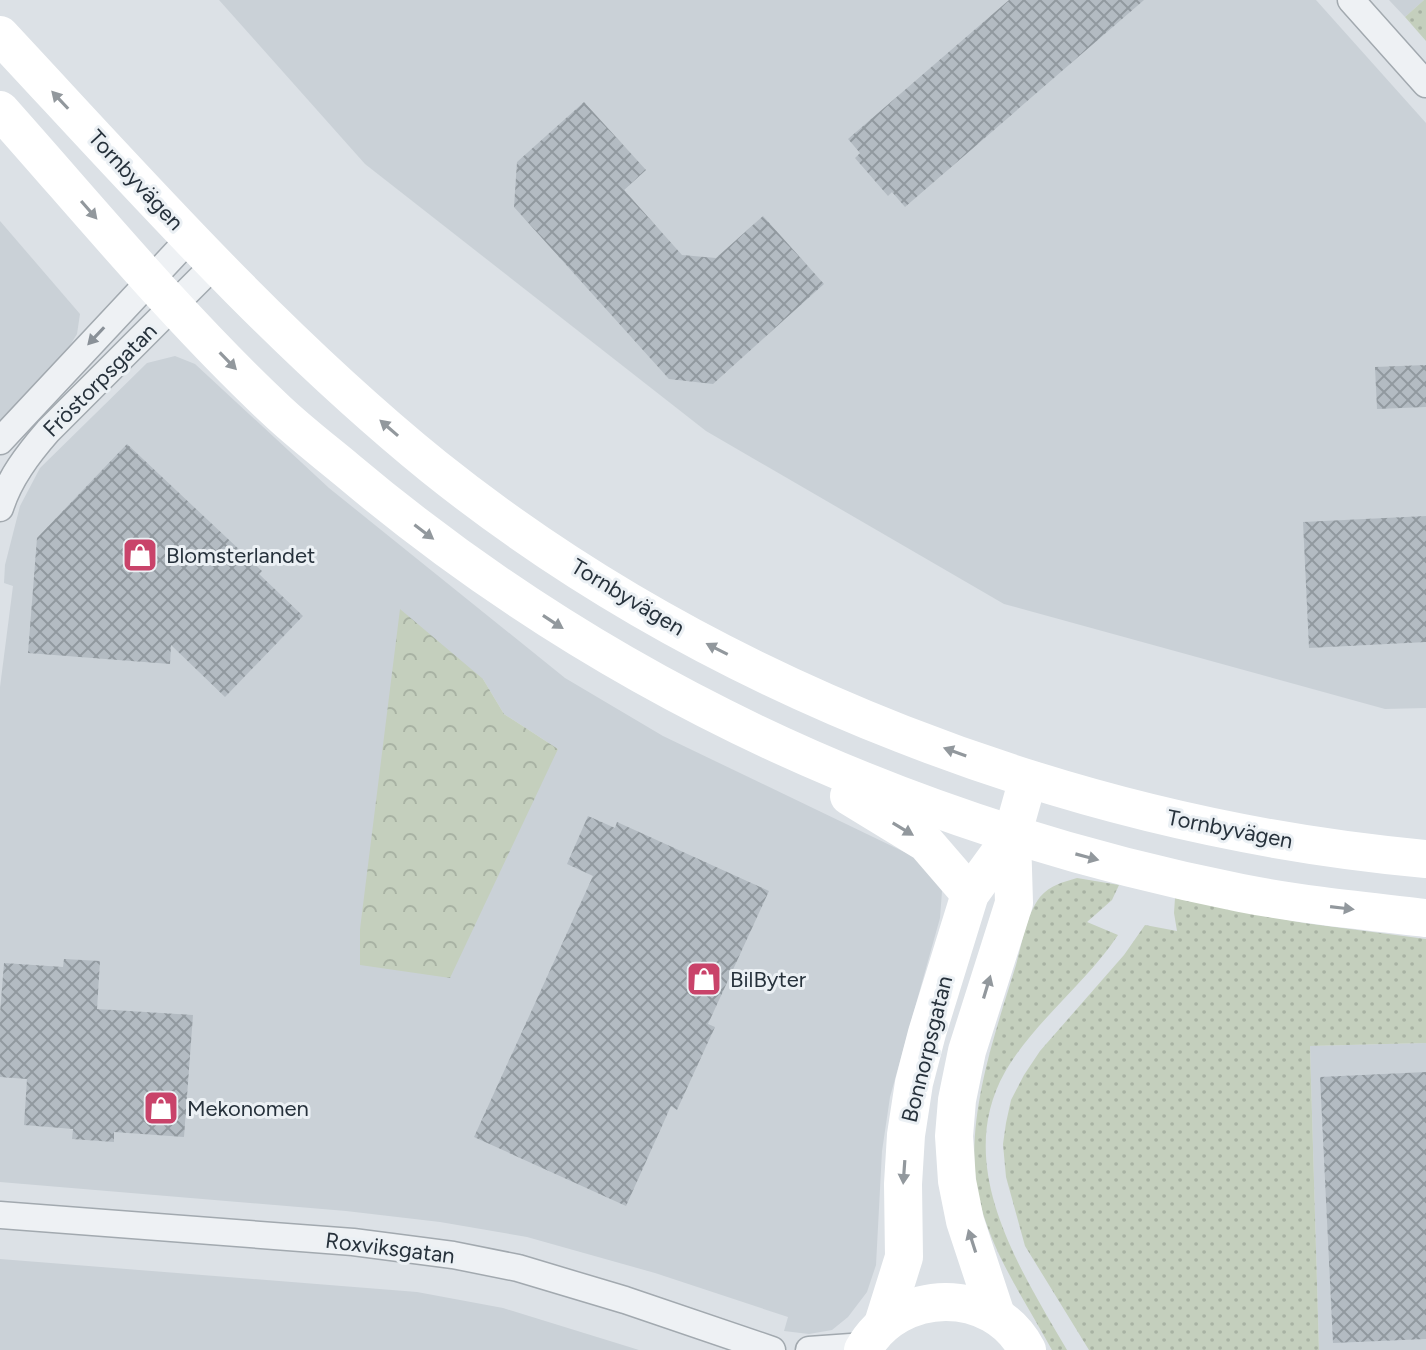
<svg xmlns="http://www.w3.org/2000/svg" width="1426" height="1350" font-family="Figtree,sans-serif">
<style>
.built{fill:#cad1d7;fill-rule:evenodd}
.grass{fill:url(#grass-dots)}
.forest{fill:url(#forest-crowns)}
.building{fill:url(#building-cross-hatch)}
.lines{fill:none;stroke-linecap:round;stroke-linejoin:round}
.street-casing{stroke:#a2a9af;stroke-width:29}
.street{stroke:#eef1f4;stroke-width:26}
.secondary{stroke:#fff;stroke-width:38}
.oneway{fill:#92989d}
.oneway2{fill:#8a9198}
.labels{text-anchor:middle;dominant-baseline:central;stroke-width:6;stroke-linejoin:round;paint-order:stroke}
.street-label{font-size:22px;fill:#26313b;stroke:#ebf0f4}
.poi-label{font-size:22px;fill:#26313b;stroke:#ebf0f4;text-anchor:start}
</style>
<defs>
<pattern id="grass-dots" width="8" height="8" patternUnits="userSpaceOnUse" patternTransform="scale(2)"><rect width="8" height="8" fill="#c4cfbd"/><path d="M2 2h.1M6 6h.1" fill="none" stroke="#a8b2a3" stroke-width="1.8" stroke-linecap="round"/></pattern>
<pattern id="forest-crowns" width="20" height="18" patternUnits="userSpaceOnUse" patternTransform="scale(2)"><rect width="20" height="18" fill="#c4cfbd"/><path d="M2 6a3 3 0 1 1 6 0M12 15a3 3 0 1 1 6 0" fill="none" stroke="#a8b2a3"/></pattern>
<pattern id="building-cross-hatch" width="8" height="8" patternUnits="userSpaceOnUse" patternTransform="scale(2)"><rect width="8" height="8" fill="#b3bbc2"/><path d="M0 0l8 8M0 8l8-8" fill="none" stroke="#91999f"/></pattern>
</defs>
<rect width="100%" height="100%" fill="#dce1e6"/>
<g class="built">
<path d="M 219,0 L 1316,0 L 1426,123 L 1426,708 L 1385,709 L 1004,604 L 706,431 L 365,164 Z"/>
<path d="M 1389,0 L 1424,0 L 1405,17 Z"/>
<path d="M 0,221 L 80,314 L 77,334 L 67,350 L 33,391 L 0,423 Z"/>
<path d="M 175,356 L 195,364 L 329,488 L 565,678 L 663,736 L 925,862 L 942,891 L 940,918 L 890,1097 L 882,1151 L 876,1265 L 867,1292 L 848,1317 L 832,1330 L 809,1334 L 784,1331 L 788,1317 L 655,1273 L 527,1237 L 440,1222 L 346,1211 L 0,1182 L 0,687 L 13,586 L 4,583 L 5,565 L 20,506 L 40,468 L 147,363 ZM 483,679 L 504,714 L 558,749 L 360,929 Z"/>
<path d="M 1426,1043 L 1426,1350 L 1319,1350 L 1310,1046 Z"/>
<path d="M 0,1259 L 417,1292 L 503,1308 L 639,1350 L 0,1350 Z"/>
</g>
<g class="grass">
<path d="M 1424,0 L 1426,0 L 1426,41 L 1405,17 Z"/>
<path d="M 1077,878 L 1119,885 L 1112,900 L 1087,922 L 1118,935 C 1087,982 1032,1024 1005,1072 C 952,1166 1020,1269 1067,1350 L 1052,1350 C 1026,1302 994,1257 980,1203 C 961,1128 994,1037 1016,965 C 1022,944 1026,915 1040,897 C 1050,885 1064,882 1077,878 Z"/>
<path d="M 1175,898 L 1304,923 L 1426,939 L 1426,1043 L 1310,1046 L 1319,1350 L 1089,1350 L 1025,1246 L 1006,1177 L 1003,1144 L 1006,1123 L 1011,1100 L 1024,1075 L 1040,1051 L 1124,955 L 1145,925 L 1177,931 L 1174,913 Z"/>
</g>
<path class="forest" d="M 400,609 L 483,679 L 504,714 L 558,749 L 450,978 L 360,965 L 360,929 Z"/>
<g class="building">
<path d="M 1009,0 L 1144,0 L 905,207 L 892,192 L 888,196 L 855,158 L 860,153 L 848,139 Z"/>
<path d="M 584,102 L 646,170 L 624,190 L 682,255 L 716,258 L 763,216 L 824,284 L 713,384 L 669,379 L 514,207 L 517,162 Z"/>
<path d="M 1426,365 L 1426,407 L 1377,409 L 1375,367 Z"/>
<path d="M 127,444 L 262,571 L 259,574 L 303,616 L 225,697 L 171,645 L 170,664 L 28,653 L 37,538 Z"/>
<path d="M 1426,516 L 1426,642 L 1309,648 L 1303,522 Z"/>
<path d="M 588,816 L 615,828 L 617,822 L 769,891 L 708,1024 L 715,1027 L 677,1110 L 671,1106 L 626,1206 L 474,1137 L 593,876 L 567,864 Z"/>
<path d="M 64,959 L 100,961 L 97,1009 L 193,1015 L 184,1137 L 114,1132 L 114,1142 L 72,1139 L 73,1129 L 24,1125 L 27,1079 L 0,1077 L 0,1013 L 4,963 L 63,967 Z"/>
<path d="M 1426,1072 L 1426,1339 L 1333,1343 L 1320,1077 Z"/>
</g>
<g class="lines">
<defs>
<g id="street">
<path d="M 1351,0 L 1426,84"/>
<path d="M 0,441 L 190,238"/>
<path d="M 0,508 C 9,479 28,454 48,431 L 215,264"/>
<path d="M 0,1215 L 353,1242 L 453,1255 L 518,1268 L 625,1300 L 772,1350"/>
<path d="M 809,1350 L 865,1346"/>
</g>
</defs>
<use href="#street" class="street-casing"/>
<use href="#street" class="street"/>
<g class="secondary">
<path d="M 0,35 C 139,184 275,338 434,467 C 710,688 1075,827 1426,859"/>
<path d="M 0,110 C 90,211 177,317 275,409 C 298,431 323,450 347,470 C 608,690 907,826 1241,893 C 1302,905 1364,911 1426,918"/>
<path d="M 849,796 L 926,843 L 970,894"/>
<path d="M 996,1315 L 965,1221 L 957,1181 L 954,1136 L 957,1100 L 967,1051 L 1014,903 L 1012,836 L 1028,779"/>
<path d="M 883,1324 L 904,1257 L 903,1184 L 906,1135 L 914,1083 L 927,1033 L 970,894 L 1012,836"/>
<path d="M 863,1350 C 898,1287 993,1285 1027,1350"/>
</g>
</g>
<defs><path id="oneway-solid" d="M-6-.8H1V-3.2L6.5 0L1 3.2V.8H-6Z" transform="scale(2)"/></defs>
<g class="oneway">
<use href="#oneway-solid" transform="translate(60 100) rotate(-133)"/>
<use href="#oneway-solid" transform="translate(89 210) rotate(49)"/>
<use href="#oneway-solid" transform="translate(228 361) rotate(46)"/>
<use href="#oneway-solid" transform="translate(389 428) rotate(-139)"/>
<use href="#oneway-solid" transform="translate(424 532) rotate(37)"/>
<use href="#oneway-solid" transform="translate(553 622) rotate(33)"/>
<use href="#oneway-solid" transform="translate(717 649) rotate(-153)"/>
<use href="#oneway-solid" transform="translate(955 752) rotate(-160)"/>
<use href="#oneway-solid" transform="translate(903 829) rotate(31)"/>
<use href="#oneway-solid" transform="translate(1087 857) rotate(15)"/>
<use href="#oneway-solid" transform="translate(1342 908) rotate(7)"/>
<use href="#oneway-solid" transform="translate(987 987) rotate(-73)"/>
<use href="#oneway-solid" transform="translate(904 1172) rotate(94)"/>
<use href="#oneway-solid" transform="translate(972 1241) rotate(-108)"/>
</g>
<use class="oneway2" href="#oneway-solid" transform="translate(96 336) rotate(133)"/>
<defs>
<symbol id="shop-square" viewBox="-11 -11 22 22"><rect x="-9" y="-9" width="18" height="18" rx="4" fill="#c9436a" stroke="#ebf0f4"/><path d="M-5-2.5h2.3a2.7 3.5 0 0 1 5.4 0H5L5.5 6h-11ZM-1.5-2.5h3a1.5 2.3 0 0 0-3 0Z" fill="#fff"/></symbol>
</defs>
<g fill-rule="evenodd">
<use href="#shop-square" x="120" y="535" width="40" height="40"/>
<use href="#shop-square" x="684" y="959" width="40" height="40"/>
<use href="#shop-square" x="141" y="1088" width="40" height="40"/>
</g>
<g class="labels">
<g class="street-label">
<text transform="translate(136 180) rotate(47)">Tornbyvägen</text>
<text transform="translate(100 380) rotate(-45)">Fröstorpsgatan</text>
<text transform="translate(628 597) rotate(31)">Tornbyvägen</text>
<text transform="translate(1230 829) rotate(11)">Tornbyvägen</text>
<text transform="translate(927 1049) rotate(-76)">Bonnorpsgatan</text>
<text transform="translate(390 1248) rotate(7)">Roxviksgatan</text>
</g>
<g class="poi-label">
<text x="166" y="555">Blomsterlandet</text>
<text x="730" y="979">BilByter</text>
<text x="187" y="1108">Mekonomen</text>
</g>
</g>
</svg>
